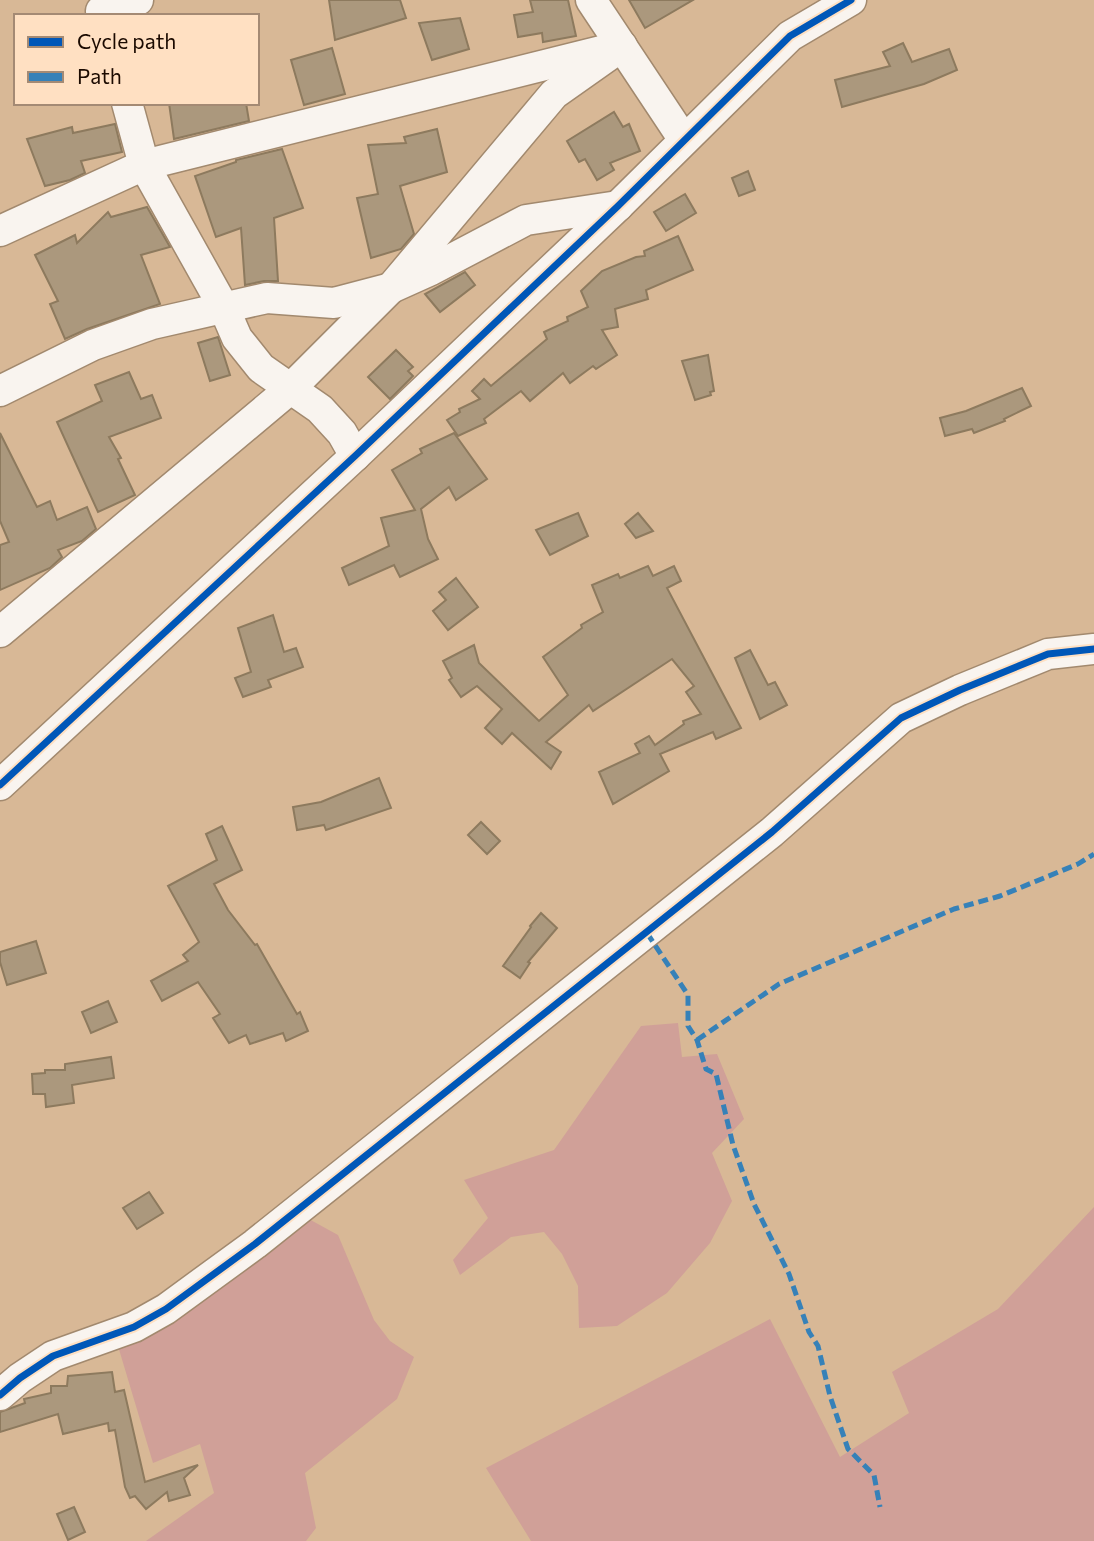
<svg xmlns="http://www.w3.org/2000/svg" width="1094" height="1541" font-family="Commissioner,sans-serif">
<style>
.green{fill:#d0a098}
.building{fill:#ab987d;stroke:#8d7a5e;stroke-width:2}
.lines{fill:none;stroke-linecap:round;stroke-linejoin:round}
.minor-casing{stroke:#a2896e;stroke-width:33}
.minor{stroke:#f9f4ef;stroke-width:30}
.quiet{stroke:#3681b8;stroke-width:5;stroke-dasharray:10 5;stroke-linecap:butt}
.cycleway-casing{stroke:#ffe0c2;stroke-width:11}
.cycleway{stroke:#0057b8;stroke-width:7}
</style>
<rect width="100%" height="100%" fill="#d8b896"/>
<g class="green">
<path d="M 678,1023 L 682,1057 L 717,1054 L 744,1119 L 712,1153 L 732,1201 L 710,1243 L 667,1293 L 617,1326 L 579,1328 L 578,1286 L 562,1254 L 544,1232 L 511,1237 L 460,1275 L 453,1260 L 488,1218 L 464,1180 L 554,1150 L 641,1026 Z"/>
<path d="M 1094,1207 L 1094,1541 L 531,1541 L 486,1468 L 770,1319 L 840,1457 L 909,1413 L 892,1372 L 998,1309 Z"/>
<path d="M 307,1218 L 338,1235 L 374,1320 L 390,1341 L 414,1357 L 397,1399 L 305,1473 L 316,1528 L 306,1541 L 146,1541 L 214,1493 L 200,1444 L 153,1463 L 118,1346 Z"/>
</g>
<g class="building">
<path d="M 329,0 L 400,0 L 406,18 L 335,40 Z"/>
<path d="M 530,0 L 568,0 L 576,36 L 543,42 L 542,33 L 518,37 L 514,15 L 533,12 Z"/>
<path d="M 629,0 L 693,0 L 645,28 Z"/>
<path d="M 460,18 L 469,49 L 432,60 L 419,23 Z"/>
<path d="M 903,43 L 912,62 L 949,49 L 957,70 L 924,84 L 842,107 L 835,80 L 890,66 L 883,52 Z"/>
<path d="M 332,48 L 345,94 L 304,105 L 291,60 Z"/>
<path d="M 169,103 L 246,103 L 249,121 L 174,139 Z"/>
<path d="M 614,112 L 623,127 L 629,124 L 640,151 L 610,163 L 614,170 L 597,180 L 585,159 L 579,162 L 567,141 Z"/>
<path d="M 115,124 L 122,152 L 81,161 L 85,173 L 70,180 L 45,186 L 27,139 L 72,127 L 73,133 Z"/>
<path d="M 437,129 L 447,172 L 400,186 L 414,234 L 401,249 L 371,258 L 357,198 L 378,194 L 368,145 L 406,143 L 404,137 Z"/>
<path d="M 282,149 L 303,208 L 274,218 L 278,281 L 264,281 L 245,285 L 241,228 L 216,237 L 195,176 L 236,162 L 236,160 Z"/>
<path d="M 748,171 L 755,190 L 739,196 L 732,178 Z"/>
<path d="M 685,194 L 696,213 L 666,231 L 654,212 Z"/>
<path d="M 147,207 L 170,247 L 141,255 L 160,304 L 87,329 L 65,339 L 50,304 L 58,301 L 35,255 L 75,235 L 77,243 L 108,212 L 111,217 Z"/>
<path d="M 678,236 L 693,270 L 646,290 L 648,299 L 615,309 L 618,327 L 602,330 L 617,355 L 596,369 L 593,366 L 570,383 L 563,373 L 530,401 L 521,391 L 484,419 L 486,423 L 458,436 L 447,420 L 460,412 L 459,409 L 480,399 L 472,391 L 484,379 L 491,386 L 547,339 L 544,332 L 568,321 L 567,317 L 588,307 L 581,291 L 602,271 L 636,257 L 645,256 L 644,251 Z"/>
<path d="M 465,272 L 475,285 L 440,312 L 425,294 Z"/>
<path d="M 218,337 L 230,375 L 210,381 L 198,343 Z"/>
<path d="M 396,350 L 413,367 L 408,371 L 413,376 L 390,399 L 368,377 Z"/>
<path d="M 708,355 L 714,391 L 710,392 L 711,395 L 695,400 L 682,361 Z"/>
<path d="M 129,372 L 141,399 L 152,395 L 161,418 L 109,437 L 121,458 L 118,459 L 135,495 L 98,512 L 57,422 L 102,401 L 95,385 Z"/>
<path d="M 1022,388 L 1031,406 L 1004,419 L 1005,421 L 974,433 L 972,429 L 945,436 L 940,418 L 966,411 Z"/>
<path d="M 0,433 L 37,507 L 50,501 L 57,520 L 87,507 L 96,529 L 82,541 L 58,550 L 62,557 L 50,568 L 0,590 L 0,545 L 9,542 L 0,521 Z"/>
<path d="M 454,433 L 487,479 L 456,500 L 449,487 L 421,509 L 428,539 L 438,559 L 400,577 L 394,565 L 349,585 L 342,568 L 389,546 L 381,518 L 415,510 L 392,470 L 422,453 L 420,449 Z"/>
<path d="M 578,513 L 588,536 L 550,555 L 536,530 Z"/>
<path d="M 638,513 L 653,531 L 636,538 L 625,524 Z"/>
<path d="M 648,566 L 653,576 L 674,566 L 681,581 L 667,588 L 741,728 L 716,739 L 713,732 L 660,754 L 669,771 L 613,804 L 599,772 L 640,753 L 635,744 L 649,736 L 655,745 L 684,724 L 683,721 L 701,714 L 686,692 L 694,686 L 672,659 L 593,711 L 589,705 L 546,742 L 561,752 L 551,769 L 512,733 L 502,744 L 485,728 L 502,709 L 477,686 L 461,697 L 449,680 L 452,678 L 443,661 L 474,645 L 479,663 L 539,721 L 568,695 L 543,657 L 582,628 L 581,625 L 603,612 L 592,585 L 618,574 L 620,578 Z"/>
<path d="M 456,578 L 478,607 L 448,630 L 433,611 L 446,600 L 439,592 Z"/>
<path d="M 273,615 L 284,652 L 296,648 L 303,667 L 268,680 L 271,687 L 243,697 L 235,678 L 251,672 L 238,628 Z"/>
<path d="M 750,650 L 768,685 L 775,682 L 787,705 L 760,719 L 735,658 Z"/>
<path d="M 379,778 L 391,808 L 326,830 L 324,825 L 297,830 L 293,807 L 321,802 Z"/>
<path d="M 481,822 L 500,841 L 487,854 L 468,835 Z"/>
<path d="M 222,826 L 242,870 L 214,884 L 228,910 L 255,945 L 257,944 L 297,1014 L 300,1012 L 308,1031 L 286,1041 L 283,1033 L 250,1044 L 246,1035 L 229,1043 L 213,1018 L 220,1014 L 198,982 L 162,1001 L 151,981 L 188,961 L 183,955 L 199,942 L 168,886 L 217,860 L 206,834 Z"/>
<path d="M 541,913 L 557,928 L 528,962 L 530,963 L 520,978 L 503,966 L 531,927 L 530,926 Z"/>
<path d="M 36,941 L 46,973 L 7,985 L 0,962 L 0,952 Z"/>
<path d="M 108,1001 L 117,1022 L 91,1033 L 82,1012 Z"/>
<path d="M 111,1057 L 114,1078 L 72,1085 L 74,1103 L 46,1107 L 45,1094 L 33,1094 L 32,1074 L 45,1073 L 45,1070 L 65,1070 L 65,1064 Z"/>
<path d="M 149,1192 L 163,1213 L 137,1229 L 123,1208 Z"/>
<path d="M 112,1372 L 115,1392 L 124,1390 L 145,1482 L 198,1465 L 184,1478 L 190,1495 L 169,1501 L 167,1492 L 146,1509 L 135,1496 L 130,1498 L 125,1487 L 115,1430 L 109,1431 L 108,1423 L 63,1434 L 58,1414 L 0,1432 L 0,1412 L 25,1403 L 24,1399 L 51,1393 L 51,1386 L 67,1386 L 68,1376 Z"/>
<path d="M 74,1507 L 85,1532 L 68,1540 L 57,1514 Z"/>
</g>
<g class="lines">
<defs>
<g id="minor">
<path d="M 591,0 L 684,140"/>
<path d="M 101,11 L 138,0"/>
<path d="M 127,103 L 144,165 L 224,308 L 237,338 L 261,368 L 320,409 L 342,433 L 355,456"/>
<path d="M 0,231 L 144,165 L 605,50"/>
<path d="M 0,391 L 93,345 L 152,324 L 267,298 L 334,303 L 391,288 L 431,270 L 526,220 L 618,206"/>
<path d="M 0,632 L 290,389 L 391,288 L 554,94 L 622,46"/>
<path d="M 0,785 L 355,456 L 618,206 L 790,36 L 851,0"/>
<path d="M 0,1395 L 20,1378 L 53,1356 L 134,1327 L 166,1309 L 255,1244 L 772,832 L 901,718 L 960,690 L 1048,654 L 1094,649"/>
</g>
</defs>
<use href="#minor" class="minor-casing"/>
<use href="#minor" class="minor"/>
<g class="quiet">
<path d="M 647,933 L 688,995 L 688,1026 L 697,1040 L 706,1069 L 716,1074 L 733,1145 L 754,1204 L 789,1274 L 809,1332 L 818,1346 L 830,1396 L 848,1449 L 874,1475 L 880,1507"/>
<path d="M 697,1040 L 779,984 L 954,909 L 1000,896 L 1078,864 L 1094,854"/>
</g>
<defs>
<g id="cycleway">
<path d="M 0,785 L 355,456 L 618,206 L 790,36 L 851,0"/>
<path d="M 0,1395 L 20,1378 L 53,1356 L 134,1327 L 166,1309 L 255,1244 L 772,832 L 901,718 L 960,690 L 1048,654 L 1094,649"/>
</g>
</defs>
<use href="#cycleway" class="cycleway-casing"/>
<use href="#cycleway" class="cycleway"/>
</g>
<rect x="14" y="14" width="245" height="91" fill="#ffe0c2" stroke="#a48a74" stroke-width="2"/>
<rect x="28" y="37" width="35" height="10" fill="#0057b8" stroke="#a48a74" stroke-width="2"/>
<text x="77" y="49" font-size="21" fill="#1b0a00">Cycle path</text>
<rect x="28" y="72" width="35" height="10" fill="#3681b8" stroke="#a48a74" stroke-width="2"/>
<text x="77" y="84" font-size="21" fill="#1b0a00">Path</text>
</svg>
